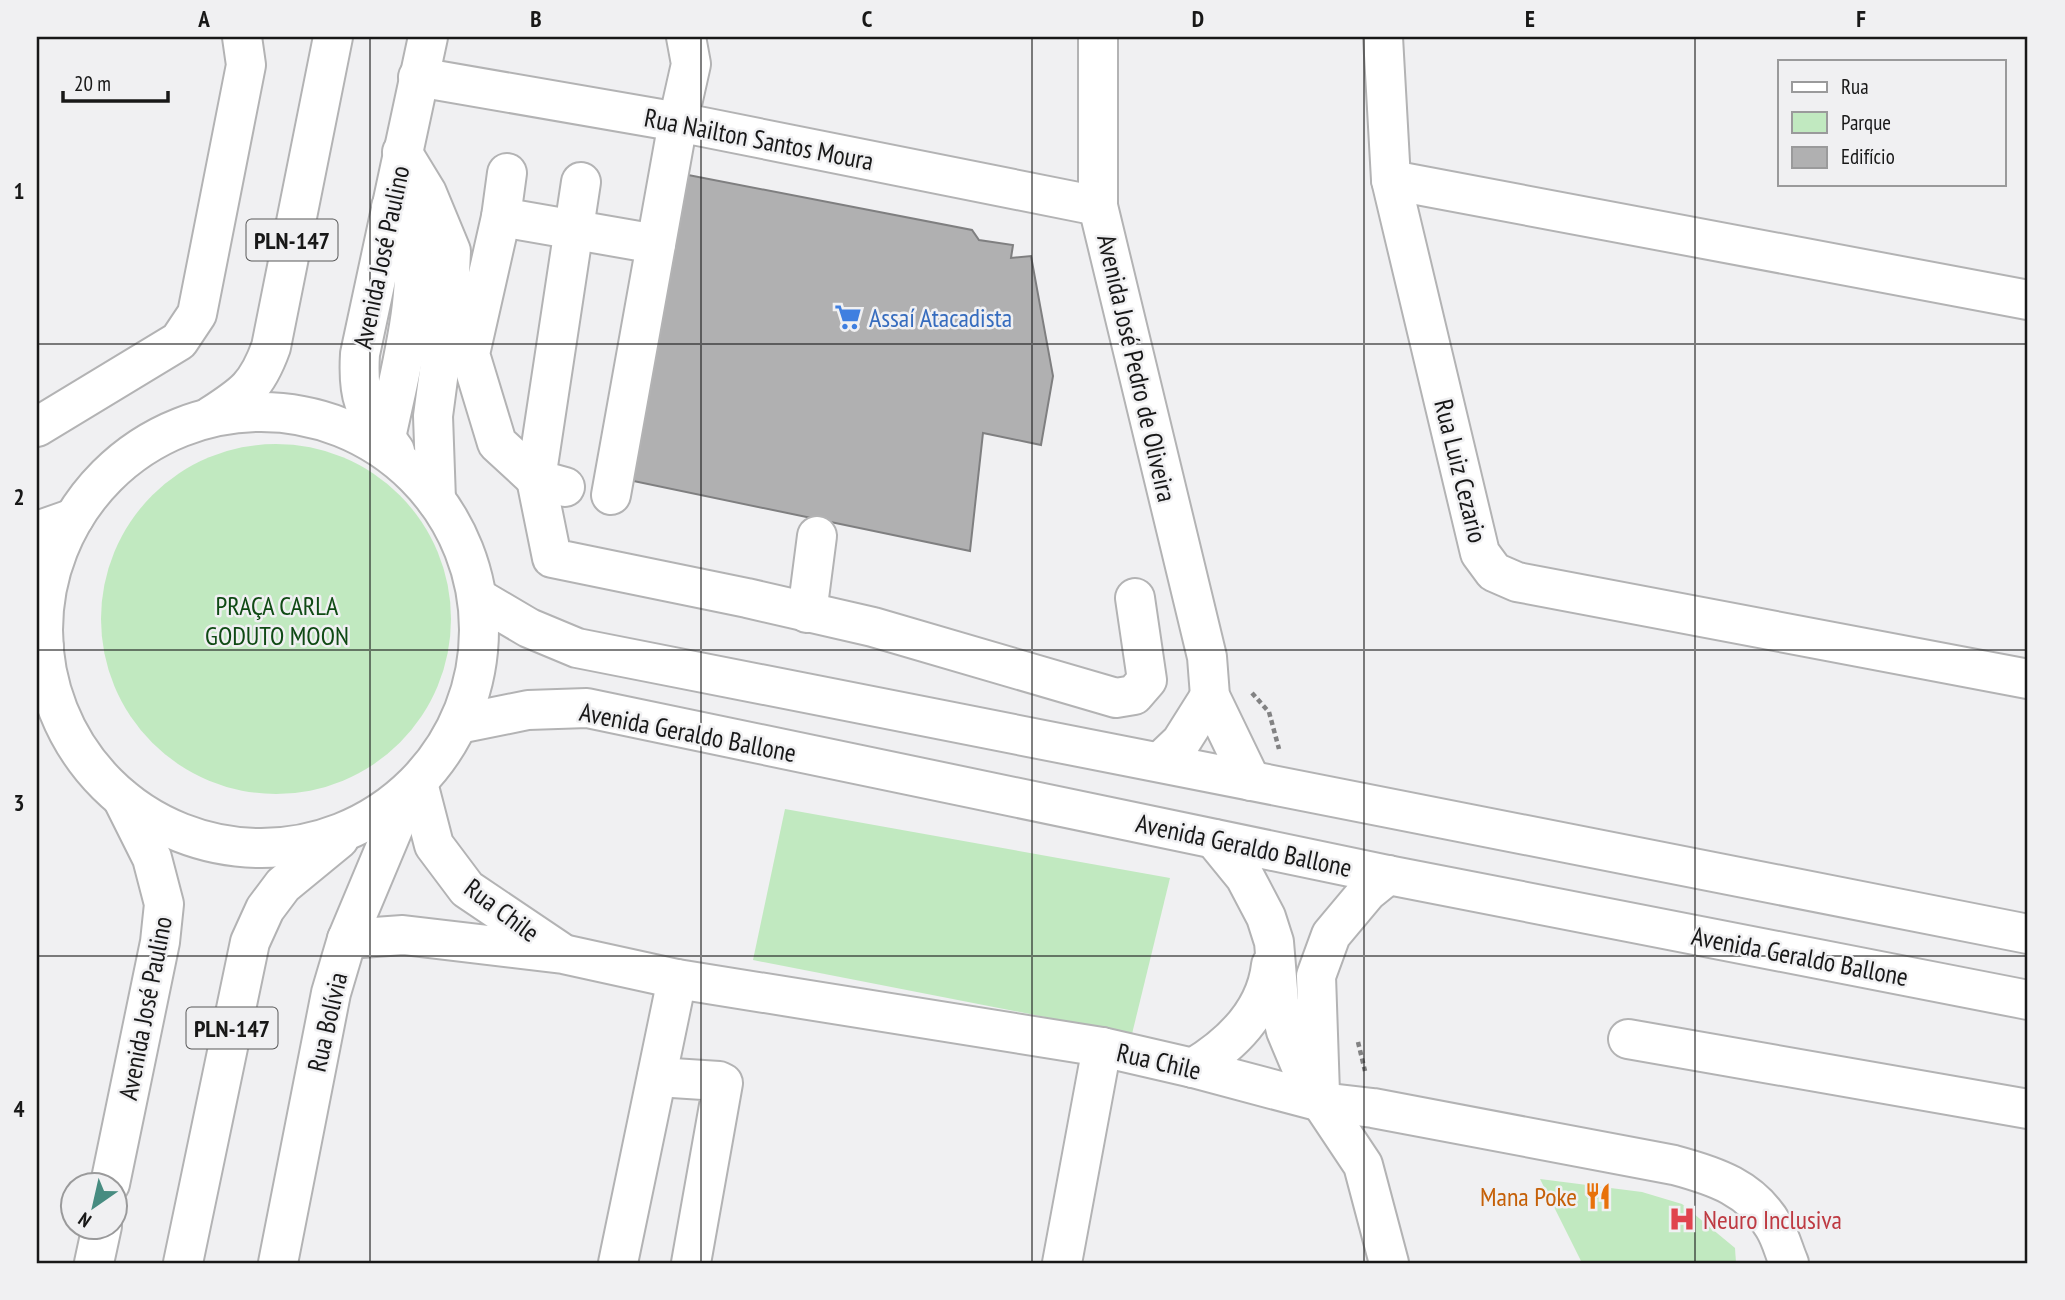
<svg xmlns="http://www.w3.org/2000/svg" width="2065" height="1300" font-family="'PT Sans Narrow',sans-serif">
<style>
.green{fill:#c1e9c0}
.building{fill:#b0b0b1;stroke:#7f7f80;stroke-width:2}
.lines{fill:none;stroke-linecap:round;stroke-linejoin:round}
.minor-casing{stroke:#b3b3b4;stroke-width:42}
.major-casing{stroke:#b3b3b4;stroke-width:42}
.path{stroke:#828283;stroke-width:4.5;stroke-dasharray:5 3.5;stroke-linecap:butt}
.minor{stroke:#fff;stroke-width:38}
.major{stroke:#fff;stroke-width:38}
.grid{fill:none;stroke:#181818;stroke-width:2;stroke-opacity:0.55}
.labels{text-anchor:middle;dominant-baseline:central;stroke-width:5;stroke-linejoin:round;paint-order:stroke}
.shield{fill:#f0f0f2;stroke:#595959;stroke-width:2}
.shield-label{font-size:24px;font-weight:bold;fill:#181818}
.street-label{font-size:26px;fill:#181818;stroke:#f0f0f2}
.shop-label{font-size:26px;fill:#366cbe;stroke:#f0f0f2;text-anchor:start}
.park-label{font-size:26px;fill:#0f4a14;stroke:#f0f0f2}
.food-label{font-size:26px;fill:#c56008;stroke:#f0f0f2;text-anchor:end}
.health-label{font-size:26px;fill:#be3a42;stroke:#f0f0f2;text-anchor:start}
.neatline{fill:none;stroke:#181818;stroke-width:2.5}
.grid-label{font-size:23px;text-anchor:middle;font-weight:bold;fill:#181818}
</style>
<rect width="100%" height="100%" fill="#f0f0f2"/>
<g class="green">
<circle cx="276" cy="619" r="175"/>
<path d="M 785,809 L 1170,878 L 1132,1034 L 753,960 Z"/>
<path d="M 1540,1179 L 1642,1192 L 1682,1204 L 1735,1248 L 1736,1263 L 1582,1263 Z"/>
</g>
<path class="building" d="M 683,174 L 972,230 L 979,240 L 1013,245 L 1011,258 L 1031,256 L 1053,376 L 1041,445 L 983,433 L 970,551 L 619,478 Z"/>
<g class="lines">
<defs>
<g id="minor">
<path d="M 1098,37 L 1098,206 L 1207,657 L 1210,696 L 1251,781"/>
<path d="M 1383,37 L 1391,180 L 1480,553 L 1494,572 L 1517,582 L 2028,679"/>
<path d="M 418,77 L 678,122 L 1098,206"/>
<path d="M 402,152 L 427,193 L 451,251 L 449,296 L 433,416 L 436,500"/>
<path d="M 507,173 L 501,217 L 656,244"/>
<path d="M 1391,180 L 2028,300"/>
<path d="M 581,182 L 536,479 L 552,558 L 747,598 L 873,627 L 1116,698 L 1134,695 L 1147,680 L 1135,598"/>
<path d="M 501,217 L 470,354 L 497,443 L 536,479 L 565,487"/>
<path d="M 37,427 L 179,341 L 197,314 L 246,65 L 242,37"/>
<path d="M 386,438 C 396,387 430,269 405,224 C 402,218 395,212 391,207"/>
<path d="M 611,495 L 678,122 L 691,64 L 686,37"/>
<path d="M 37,531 L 74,518"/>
<path d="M 478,598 L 529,628 L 577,648 L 2028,934"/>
<path d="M 807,613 L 817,536"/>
<path d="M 37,642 L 44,647"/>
<path d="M 459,724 L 528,710 L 587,708 L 1388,875 L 2028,1000"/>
<path d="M 1160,762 L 1181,742 L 1210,696"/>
<path d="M 418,783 L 434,845 L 467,889 L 559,951"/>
<path d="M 1214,839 L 1245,877 L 1266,917 L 1274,942 L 1279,1002 L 1286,1031 L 1307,1081 L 1363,1165 L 1389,1263"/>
<path d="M 347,939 L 403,935 L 563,954 L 677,979 L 1102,1047 L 1193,1068 L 1321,1102 L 1373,1108 L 1674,1165 C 1715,1176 1752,1188 1774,1227 C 1781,1238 1784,1252 1789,1263"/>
<path d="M 1628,1039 L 2028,1109"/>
<path d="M 1193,1068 C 1231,1045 1266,1011 1271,965"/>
<path d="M 657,1077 L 719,1081 L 723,1083 L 691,1263"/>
<path d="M 1320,1093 L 1316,976 L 1331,935 L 1367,892 L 1388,875"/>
<path d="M 278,1263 L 331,993 L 347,939 L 409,791"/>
<path d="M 618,1263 L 677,979"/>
<path d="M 1062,1263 L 1102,1047"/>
</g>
<g id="major">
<circle cx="261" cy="630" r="218"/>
<path d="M 211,416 C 245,394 257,386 271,347 L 333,37"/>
<path d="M 395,451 C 367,411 357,405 360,354 L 428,37"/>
<path d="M 110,1184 L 160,942 L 164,904 L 152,858 L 122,798"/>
<path d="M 94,1263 L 102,1226"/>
<path d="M 183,1263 L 250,942 L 265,909 L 283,885 L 339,839"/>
</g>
</defs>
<use href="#minor" class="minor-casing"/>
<use href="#major" class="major-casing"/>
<g class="path">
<path d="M 1252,693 L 1269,712 L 1279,749"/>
<path d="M 1358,1042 L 1365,1071"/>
</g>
<use href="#minor" class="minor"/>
<use href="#major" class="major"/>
</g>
<path class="grid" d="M 370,37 L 370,1263M 701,37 L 701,1263M 1032,37 L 1032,1263M 1364,37 L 1364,1263M 1695,37 L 1695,1263M 37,344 L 2028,344M 37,650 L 2028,650M 37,956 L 2028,956"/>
<defs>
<symbol id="supermarket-bare" viewBox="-9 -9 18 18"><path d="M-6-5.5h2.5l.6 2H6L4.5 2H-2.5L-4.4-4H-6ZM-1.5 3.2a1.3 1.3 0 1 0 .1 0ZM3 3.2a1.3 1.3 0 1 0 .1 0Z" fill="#3f7fe0" stroke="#f0f0f2" stroke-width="2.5" paint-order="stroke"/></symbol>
<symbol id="restaurant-bare" viewBox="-9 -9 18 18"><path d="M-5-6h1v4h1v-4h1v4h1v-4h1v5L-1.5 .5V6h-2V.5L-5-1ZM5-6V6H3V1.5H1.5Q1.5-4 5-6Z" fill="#e8710a" stroke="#f0f0f2" stroke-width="2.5" paint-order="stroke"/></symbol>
<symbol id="hospital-bare" viewBox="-9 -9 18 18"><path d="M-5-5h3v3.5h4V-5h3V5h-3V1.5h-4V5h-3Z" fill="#e0444e" stroke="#f0f0f2" stroke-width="2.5" paint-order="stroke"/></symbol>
</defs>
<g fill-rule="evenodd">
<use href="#supermarket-bare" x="829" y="298" width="38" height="38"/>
<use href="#restaurant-bare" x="1579" y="1177" width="38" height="38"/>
<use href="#hospital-bare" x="1663" y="1200" width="38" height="38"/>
</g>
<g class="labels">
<g class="shield">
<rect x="246.5" y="219.5" width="91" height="41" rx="5"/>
<rect x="186.5" y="1007.5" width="91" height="41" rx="5"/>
</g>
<g class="shield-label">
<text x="292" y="240">PLN-147</text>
<text x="232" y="1028">PLN-147</text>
</g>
<g class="street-label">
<text transform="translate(759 139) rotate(11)">Rua Nailton Santos Moura</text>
<text transform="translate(381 257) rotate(-78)">Avenida José Paulino</text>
<text transform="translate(1137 368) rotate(77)">Avenida José Pedro de Oliveira</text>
<text transform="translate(1461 471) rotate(76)">Rua Luiz Cezario</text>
<text transform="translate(688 732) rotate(11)">Avenida Geraldo Ballone</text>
<text transform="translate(1244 845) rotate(12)">Avenida Geraldo Ballone</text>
<text transform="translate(502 910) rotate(37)">Rua Chile</text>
<text transform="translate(1800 956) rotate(11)">Avenida Geraldo Ballone</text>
<text transform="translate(145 1008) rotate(-79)">Avenida José Paulino</text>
<text transform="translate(327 1022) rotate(-77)">Rua Bolívia</text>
<text transform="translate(1159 1061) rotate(13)">Rua Chile</text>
</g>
<g class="shop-label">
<text x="869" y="317">Assaí Atacadista</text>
</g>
<g class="park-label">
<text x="277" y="605">PRAÇA CARLA<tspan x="277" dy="30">GODUTO MOON</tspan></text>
</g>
<g class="food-label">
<text x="1577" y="1196">Mana Poke</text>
</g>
<g class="health-label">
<text x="1703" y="1219">Neuro Inclusiva</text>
</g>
</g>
<rect width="2065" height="1300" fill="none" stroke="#f0f0f2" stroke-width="77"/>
<rect x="1778" y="60" width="228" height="126" fill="#f0f0f2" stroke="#9a9a9b" stroke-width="2"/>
<rect x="1792" y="82" width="35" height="10" fill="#ffffff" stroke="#9a9a9b" stroke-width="2"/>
<text x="1841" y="94" font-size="21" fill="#181818">Rua</text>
<rect x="1792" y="112" width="35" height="21" fill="#c1e9c0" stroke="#9a9a9b" stroke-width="2"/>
<text x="1841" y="130" font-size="21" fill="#181818">Parque</text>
<rect x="1792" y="147" width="35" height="21" fill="#b0b0b1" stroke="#9a9a9b" stroke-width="2"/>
<text x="1841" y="164" font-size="21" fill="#181818">Edifício</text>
<g transform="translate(94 1206) rotate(214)"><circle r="33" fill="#f0f0f2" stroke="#9a9a9b" stroke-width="2"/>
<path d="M0-5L12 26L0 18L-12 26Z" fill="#478c81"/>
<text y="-10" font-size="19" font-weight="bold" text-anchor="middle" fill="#181818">N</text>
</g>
<path d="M63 91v10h105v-10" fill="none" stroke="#181818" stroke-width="3.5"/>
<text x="74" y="91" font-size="21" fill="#181818" stroke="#f0f0f2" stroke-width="5" paint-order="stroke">20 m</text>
<rect x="38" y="38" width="1988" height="1224" class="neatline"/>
<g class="grid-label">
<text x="204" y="27">A</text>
<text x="536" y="27">B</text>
<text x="867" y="27">C</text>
<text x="1198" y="27">D</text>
<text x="1530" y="27">E</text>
<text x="1861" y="27">F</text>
<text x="19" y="199">1</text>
<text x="19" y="505">2</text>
<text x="19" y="811">3</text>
<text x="19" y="1117">4</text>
</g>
</svg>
